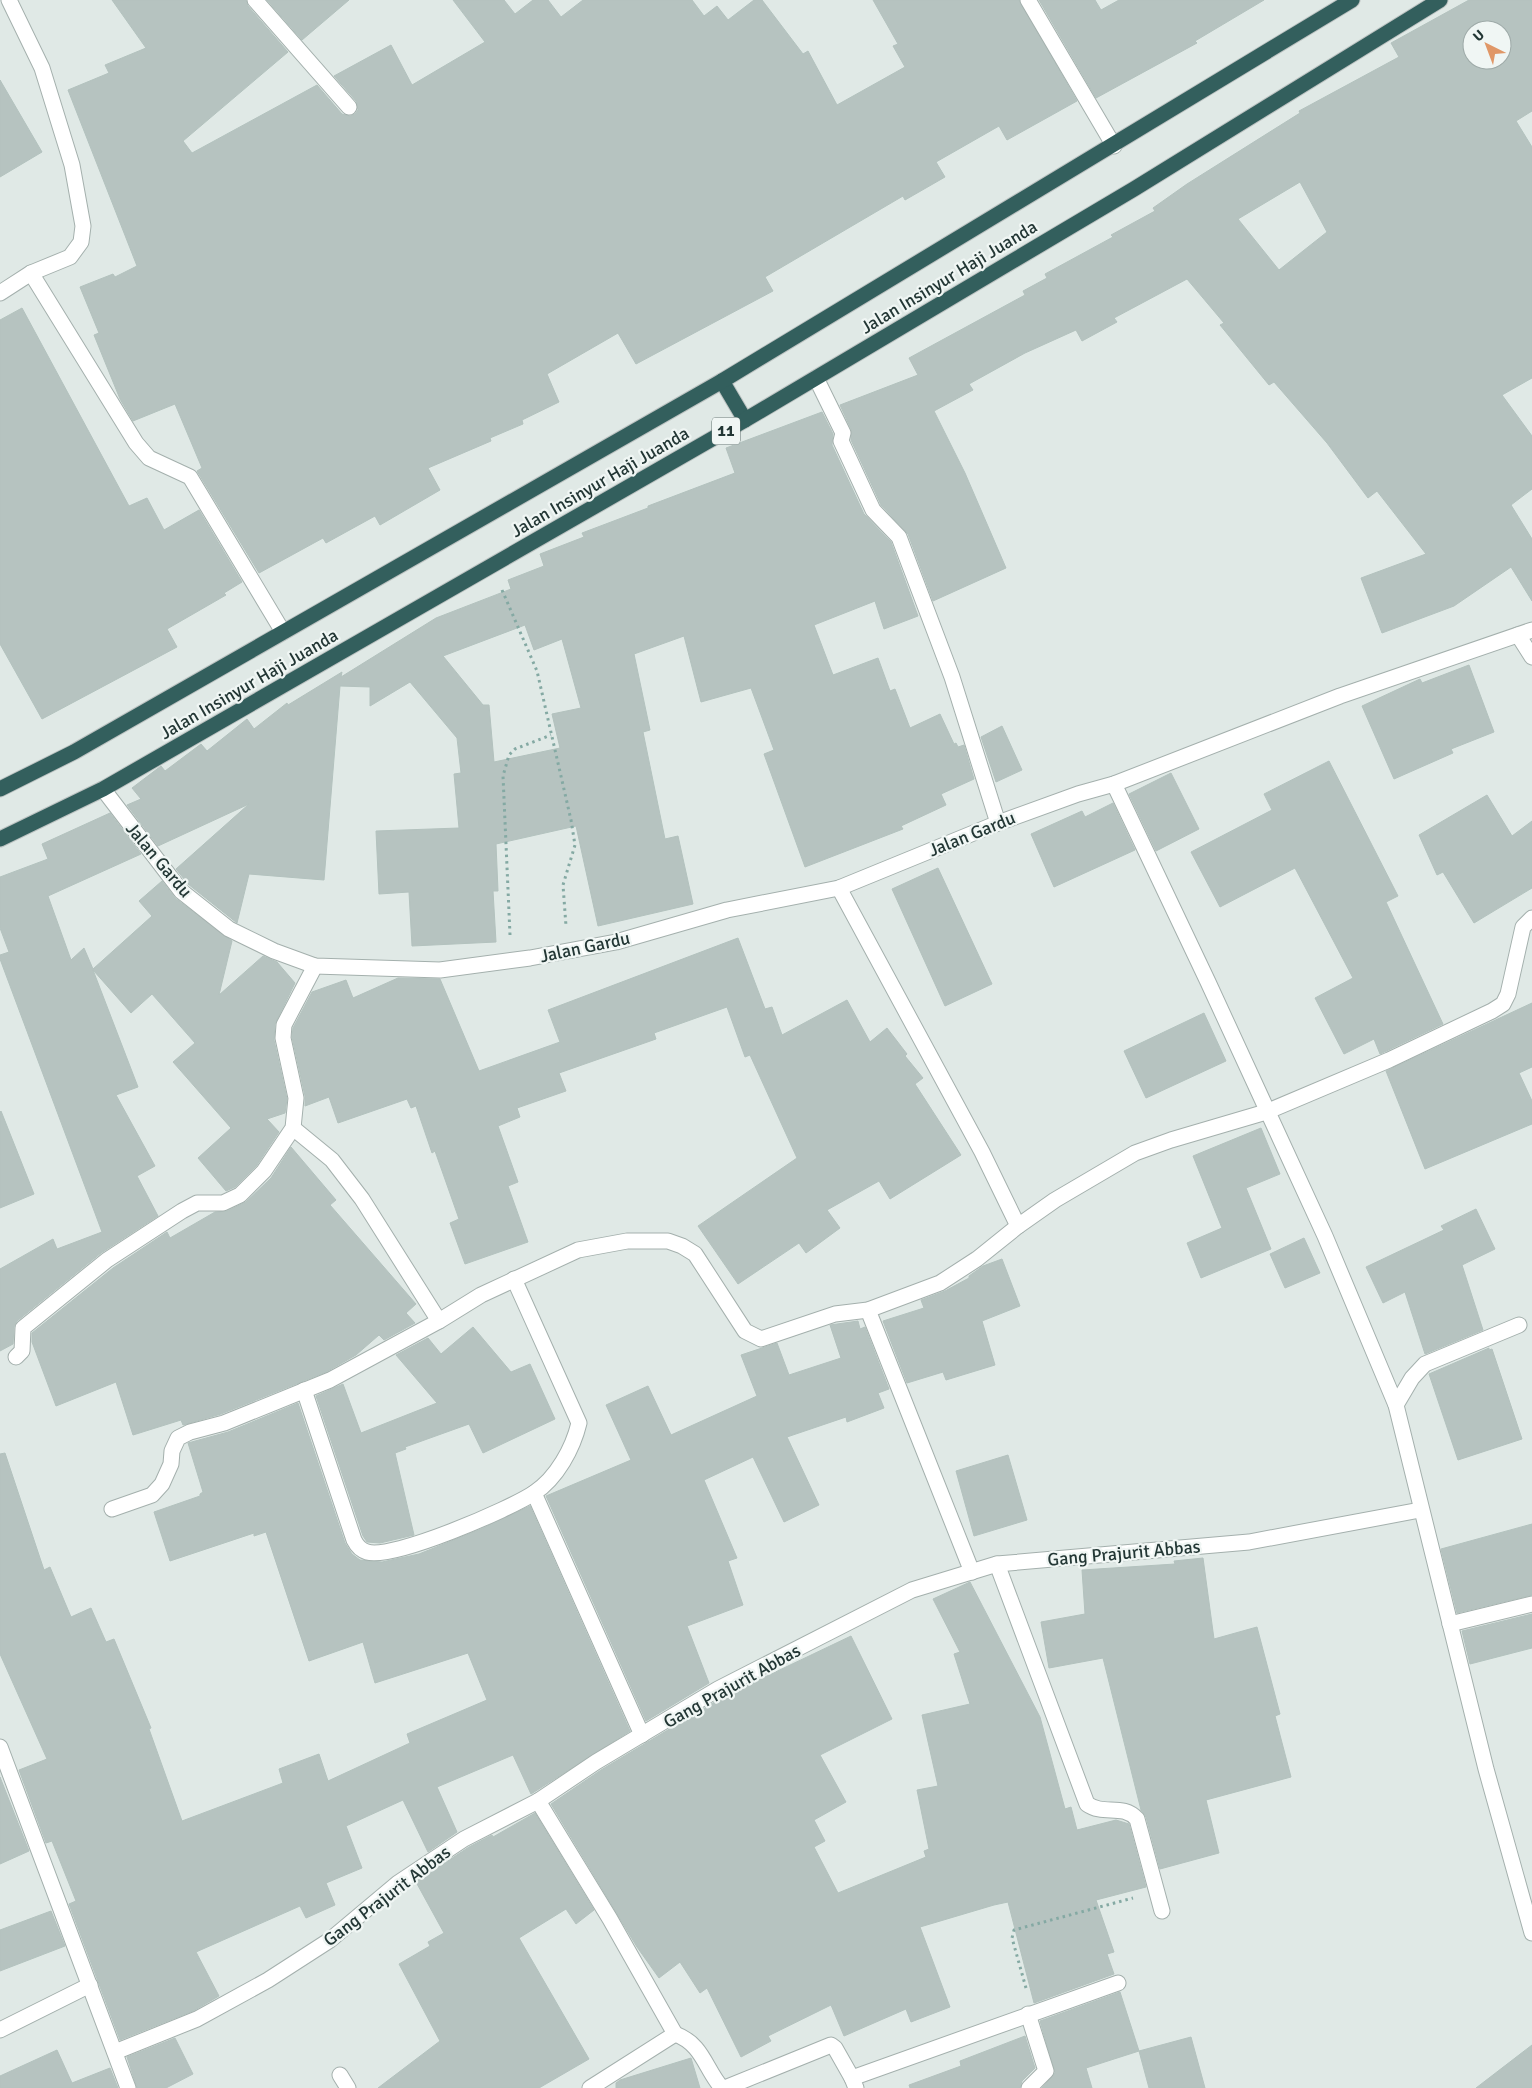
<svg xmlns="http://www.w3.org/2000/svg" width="1532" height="2088" font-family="Signika,sans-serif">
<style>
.building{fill:#b6c3c0;stroke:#b3c2be;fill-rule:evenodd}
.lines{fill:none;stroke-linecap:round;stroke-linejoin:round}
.street-casing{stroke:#a4b0ad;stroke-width:17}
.highway-casing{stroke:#bdc3c2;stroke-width:17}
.path{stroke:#84a9a3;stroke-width:3;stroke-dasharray:2.5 4;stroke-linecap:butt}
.street{stroke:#fff;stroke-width:15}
.highway{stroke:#335f5d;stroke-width:15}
.labels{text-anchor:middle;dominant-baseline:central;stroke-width:4.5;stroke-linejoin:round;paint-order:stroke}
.shield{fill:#f0f6f4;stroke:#60706e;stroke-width:1}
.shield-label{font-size:16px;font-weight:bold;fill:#233735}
.street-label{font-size:18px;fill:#233735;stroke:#f0f6f4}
</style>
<rect width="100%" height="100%" fill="#e0e9e6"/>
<g class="building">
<path d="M 112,0 L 246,0 L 248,6 L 288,52 L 183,141 L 192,153 L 317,85 L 342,114 L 350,116 L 355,114 L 358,110 L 356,101 L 334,76 L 391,45 L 412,85 L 485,42 L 453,0 L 504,0 L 515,14 L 533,0 L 548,0 L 561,17 L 583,0 L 692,0 L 704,16 L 717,6 L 728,20 L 754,0 L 762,0 L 803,54 L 808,51 L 837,105 L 905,67 L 893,46 L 898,44 L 873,0 L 1019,0 L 1077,101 L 1007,140 L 999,126 L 936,162 L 945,177 L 905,200 L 903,196 L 765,277 L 773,291 L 636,364 L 618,333 L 547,374 L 559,402 L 522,420 L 523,424 L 490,438 L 491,441 L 428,468 L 440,490 L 380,525 L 375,516 L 326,543 L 323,538 L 259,573 L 197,471 L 202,468 L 175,404 L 133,421 L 120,399 L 94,335 L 99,333 L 80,287 L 113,274 L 115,277 L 137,266 L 68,90 L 109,73 L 105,65 L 146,48 Z"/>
<path d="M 267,0 L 349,0 L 302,40 Z"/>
<path d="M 1039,0 L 1095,0 L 1101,10 L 1119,0 L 1264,0 L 1195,41 L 1197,43 L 1096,98 Z"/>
<path d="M 1469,0 L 1532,0 L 1532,111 L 1516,121 L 1532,147 L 1532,378 L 1502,395 L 1532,436 L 1532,489 L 1511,505 L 1532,539 L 1532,601 L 1511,567 L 1454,606 L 1382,633 L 1361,578 L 1426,554 L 1377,491 L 1368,498 L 1327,443 L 1274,382 L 1269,385 L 1220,325 L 1224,323 L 1187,279 L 1114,318 L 1117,322 L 1082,341 L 1076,330 L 1025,353 L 969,384 L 973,390 L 934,411 L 965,473 L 1006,568 L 933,601 L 908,534 L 881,505 L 851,440 L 851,429 L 840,405 L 918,375 L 909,358 L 1025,295 L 1023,291 L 1047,278 L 1045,274 L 1113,237 L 1111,235 L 1155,211 L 1153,208 L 1187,184 L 1300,113 L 1299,111 L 1399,57 L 1391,43 ZM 1472,30 L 1502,30 L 1502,60 L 1472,60 ZM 1300,182 L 1327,232 L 1279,270 L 1238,219 Z"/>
<path d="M 0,80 L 42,152 L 0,177 Z"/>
<path d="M 22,308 L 129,506 L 147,498 L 164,530 L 199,510 L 242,582 L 224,593 L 226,595 L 167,629 L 177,647 L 42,719 L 0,644 L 0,320 Z"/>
<path d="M 822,412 L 833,434 L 832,445 L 864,514 L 891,542 L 918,616 L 884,629 L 875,601 L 814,625 L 833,675 L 878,658 L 890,691 L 895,689 L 910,728 L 940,714 L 954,744 L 956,743 L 958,747 L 964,745 L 974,779 L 941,794 L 946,805 L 901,826 L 903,829 L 805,867 L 764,754 L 774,750 L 751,688 L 701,702 L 684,636 L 634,654 L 650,730 L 643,732 L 665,839 L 678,836 L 693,904 L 598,926 L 576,826 L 496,844 L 498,891 L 493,891 L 496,942 L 412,946 L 409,892 L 379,894 L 376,831 L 459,828 L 454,774 L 461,773 L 457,738 L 410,682 L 370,706 L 370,687 L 340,686 L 324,880 L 249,874 L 237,923 L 188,884 L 176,869 L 249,804 L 158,846 L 127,805 L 141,799 L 132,788 L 161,766 L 165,771 L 201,744 L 207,751 L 247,719 L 254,729 L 287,703 L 288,705 L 342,672 L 341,677 L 436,618 L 511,589 L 508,580 L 544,566 L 540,554 L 584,537 L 582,533 L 648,508 L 648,506 L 735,473 L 726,448 ZM 525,625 L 534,650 L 562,639 L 581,708 L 552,714 L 560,748 L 494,762 L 489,705 L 483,705 L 443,656 Z"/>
<path d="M 1469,665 L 1494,732 L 1451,749 L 1453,753 L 1394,779 L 1362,706 L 1420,679 L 1422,683 Z"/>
<path d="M 1002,726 L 1022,770 L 996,782 L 981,737 Z"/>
<path d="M 1329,761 L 1398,896 L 1386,902 L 1443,1024 L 1380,1054 L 1374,1039 L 1344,1054 L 1315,998 L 1353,978 L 1295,868 L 1220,907 L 1191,852 L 1272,810 L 1264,794 Z"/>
<path d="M 1171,773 L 1199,829 L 1156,851 L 1129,794 Z"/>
<path d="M 1487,795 L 1512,836 L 1532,821 L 1532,888 L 1474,923 L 1443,872 L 1437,875 L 1419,835 Z"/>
<path d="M 1113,803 L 1135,850 L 1054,887 L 1031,834 L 1082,811 L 1085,817 Z"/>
<path d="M 110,813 L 141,854 L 48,896 L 71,960 L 84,948 L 93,969 L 152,916 L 139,901 L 162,881 L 175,898 L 232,941 L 219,995 L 263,956 L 277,962 L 295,983 L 275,1024 L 274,1040 L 287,1099 L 285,1113 L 267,1119 L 279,1132 L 257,1165 L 235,1187 L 226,1191 L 198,1158 L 231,1128 L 173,1062 L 195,1043 L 152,994 L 131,1013 L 93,970 L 138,1087 L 116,1095 L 155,1166 L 137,1176 L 158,1216 L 101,1253 L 17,1321 L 14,1327 L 13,1344 L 0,1351 L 0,1269 L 53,1239 L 57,1249 L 102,1232 L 0,959 L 0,955 L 9,952 L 0,928 L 0,877 L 48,859 L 42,844 Z"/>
<path d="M 938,868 L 992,984 L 945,1006 L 892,889 Z"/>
<path d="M 738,938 L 765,1009 L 772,1007 L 782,1035 L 847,1000 L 870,1042 L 887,1028 L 907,1054 L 905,1056 L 923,1078 L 915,1084 L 961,1155 L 890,1199 L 879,1181 L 827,1210 L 840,1228 L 806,1253 L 799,1243 L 738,1284 L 698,1226 L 797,1158 L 750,1055 L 745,1057 L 727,1007 L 654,1033 L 656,1039 L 559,1073 L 566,1091 L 517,1108 L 520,1117 L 498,1126 L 518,1182 L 508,1186 L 528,1242 L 465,1264 L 450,1223 L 459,1219 L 435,1151 L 432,1153 L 416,1106 L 411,1108 L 407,1099 L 338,1123 L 329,1097 L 305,1106 L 305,1096 L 292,1037 L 293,1028 L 312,992 L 346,980 L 353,998 L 398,978 L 440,979 L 479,1071 L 560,1042 L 548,1010 Z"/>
<path d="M 1532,1003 L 1532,1067 L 1519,1073 L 1532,1101 L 1532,1124 L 1425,1169 L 1386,1071 Z"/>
<path d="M 1204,1013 L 1226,1061 L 1146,1098 L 1124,1051 Z"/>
<path d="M 1,1111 L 34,1194 L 0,1208 L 0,1112 Z"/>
<path d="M 1261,1128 L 1280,1174 L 1246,1188 L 1271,1249 L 1201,1278 L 1187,1243 L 1222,1228 L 1193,1156 Z"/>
<path d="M 291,1147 L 336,1200 L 330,1205 L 416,1304 L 406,1313 L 415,1323 L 384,1340 L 379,1335 L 356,1355 L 326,1372 L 221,1414 L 183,1425 L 181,1420 L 133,1435 L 116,1382 L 56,1406 L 32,1342 L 32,1333 L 113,1268 L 167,1232 L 170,1238 L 215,1212 L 227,1211 L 246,1202 L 271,1178 Z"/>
<path d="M 1476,1209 L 1495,1249 L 1462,1265 L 1483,1330 L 1425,1354 L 1405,1292 L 1383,1303 L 1366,1267 L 1444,1230 L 1441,1226 Z"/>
<path d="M 1304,1238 L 1320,1273 L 1285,1288 L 1270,1254 Z"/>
<path d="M 1002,1259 L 1020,1306 L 982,1321 L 995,1365 L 946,1380 L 943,1372 L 907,1383 L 883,1321 L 924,1308 L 921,1300 L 945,1291 L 969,1278 L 969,1276 L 983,1266 Z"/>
<path d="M 858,1321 L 860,1329 L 865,1327 L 889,1389 L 878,1393 L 884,1408 L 847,1422 L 846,1417 L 787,1437 L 819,1505 L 784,1522 L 753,1457 L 704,1480 L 737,1558 L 728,1561 L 743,1605 L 687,1626 L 709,1683 L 646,1721 L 546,1496 L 631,1460 L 606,1405 L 648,1386 L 671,1435 L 757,1396 L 741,1355 L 777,1343 L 789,1375 L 841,1358 L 830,1325 Z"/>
<path d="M 473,1327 L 511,1372 L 530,1364 L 555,1419 L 483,1453 L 469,1424 L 405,1447 L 406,1449 L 395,1453 L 414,1535 L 380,1543 L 367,1542 L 363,1536 L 316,1396 L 343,1384 L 361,1433 L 437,1403 L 396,1355 L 428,1338 L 441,1354 Z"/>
<path d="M 1489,1348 L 1489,1350 L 1492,1349 L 1522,1439 L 1458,1460 L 1429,1374 Z"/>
<path d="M 298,1403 L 345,1543 L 352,1554 L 360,1560 L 382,1562 L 419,1554 L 481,1529 L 530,1506 L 630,1731 L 531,1794 L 513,1755 L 437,1787 L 457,1832 L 428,1852 L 403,1800 L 346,1826 L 362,1868 L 326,1883 L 335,1905 L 306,1918 L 300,1906 L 196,1952 L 219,1996 L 193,2011 L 120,2040 L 69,1904 L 76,1901 L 52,1841 L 46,1843 L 19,1770 L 47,1759 L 0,1654 L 0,1454 L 5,1453 L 44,1570 L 50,1567 L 71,1617 L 91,1608 L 106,1642 L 114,1639 L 151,1728 L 149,1729 L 182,1821 L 283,1783 L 279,1769 L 319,1754 L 328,1781 L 410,1743 L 407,1734 L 487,1700 L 468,1653 L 375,1683 L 363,1642 L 309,1661 L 266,1532 L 254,1536 L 254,1533 L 170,1561 L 154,1512 L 200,1496 L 200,1494 L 203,1492 L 188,1443 L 228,1432 Z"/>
<path d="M 1008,1455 L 1027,1520 L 974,1536 L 956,1471 Z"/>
<path d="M 1532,1524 L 1532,1595 L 1457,1613 L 1441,1549 Z"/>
<path d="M 1203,1558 L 1214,1639 L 1257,1627 L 1280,1714 L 1275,1716 L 1291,1777 L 1206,1800 L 1219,1853 L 1160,1869 L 1146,1817 L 1141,1810 L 1103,1658 L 1049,1668 L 1041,1622 L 1085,1614 L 1082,1570 L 1175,1564 L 1174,1561 Z"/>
<path d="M 970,1582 L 1040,1717 L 1065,1809 L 1071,1807 L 1077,1830 L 1116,1820 L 1129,1824 L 1146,1887 L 1096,1900 L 1114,1952 L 1107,1954 L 1114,1974 L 1034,2003 L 1008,1902 L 994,1905 L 920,1927 L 950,2007 L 911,2022 L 906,2009 L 844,2036 L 831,2005 L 768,2036 L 771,2041 L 741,2057 L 707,1988 L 700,1993 L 680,1962 L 659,1978 L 637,1947 L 551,1804 L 601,1770 L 723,1697 L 851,1636 L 892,1719 L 820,1755 L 846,1802 L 814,1820 L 825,1841 L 814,1847 L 838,1893 L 926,1857 L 924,1851 L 929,1849 L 917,1790 L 938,1786 L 922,1715 L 970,1704 L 954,1654 L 960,1652 L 933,1599 Z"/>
<path d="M 1532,1614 L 1532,1648 L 1470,1664 L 1462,1631 Z"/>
<path d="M 0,1777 L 29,1851 L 0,1864 Z"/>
<path d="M 535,1813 L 594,1910 L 576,1924 L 566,1909 L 519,1938 L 589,2059 L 539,2088 L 378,2088 L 440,2041 L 399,1964 L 430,1946 L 428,1942 L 444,1933 L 416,1882 L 469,1847 L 492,1835 L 493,1837 Z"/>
<path d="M 51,1911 L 65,1946 L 0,1971 L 0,1930 Z"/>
<path d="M 1120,1992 L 1139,2051 L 1086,2068 L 1092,2088 L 1042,2088 L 1055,2073 L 1040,2021 Z"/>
<path d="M 1025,2036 L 1035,2068 L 1022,2081 L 1020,2088 L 910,2088 L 909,2085 L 961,2066 L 960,2061 Z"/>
<path d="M 1191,2037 L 1205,2088 L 1149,2088 L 1139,2051 Z"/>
<path d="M 175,2038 L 193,2074 L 166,2088 L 137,2088 L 127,2057 Z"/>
<path d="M 1532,2045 L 1532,2088 L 1476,2088 Z"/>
<path d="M 57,2050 L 72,2083 L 110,2068 L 118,2088 L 0,2088 L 0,2076 Z"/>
<path d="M 691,2058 L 700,2088 L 616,2088 L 616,2083 L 620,2080 Z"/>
</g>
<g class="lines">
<defs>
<g id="street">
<path d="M 255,0 L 349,107"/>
<path d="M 1028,0 L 1114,146"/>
<path d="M 31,273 L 136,443 L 149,458 L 190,477 L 283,632"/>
<path d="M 0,293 L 31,273 L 70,257 L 81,242 L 83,226 L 72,165 L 42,68 L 9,0"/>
<path d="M 816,378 L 843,433 L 841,441 L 873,510 L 899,537 L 952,677 L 998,823"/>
<path d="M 1518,635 L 1532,657"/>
<path d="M 1114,784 L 1208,982 L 1325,1236 L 1396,1405 L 1486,1769 L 1532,1933"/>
<path d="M 103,789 L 181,891 L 229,929 L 274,951 L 315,966 L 440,970 L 530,958 L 616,942 L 727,910 L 839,888 L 998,823 L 1078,794 L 1114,784 L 1340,696 L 1532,630"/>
<path d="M 839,888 L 982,1152 L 1018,1226"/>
<path d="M 293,1128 L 332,1160 L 362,1199 L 439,1321"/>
<path d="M 868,1310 L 972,1572"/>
<path d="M 16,1357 L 22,1351 L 23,1328 L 107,1260 L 182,1211 L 197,1203 L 223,1203 L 240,1195 L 264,1171 L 293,1128 L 296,1098 L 283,1038 L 284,1025 L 315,966"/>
<path d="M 304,1390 L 354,1540 C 357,1546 360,1550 367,1552 C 393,1560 510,1509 534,1493 C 557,1478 573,1448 579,1423 L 514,1279"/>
<path d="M 1396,1405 L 1412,1378 L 1425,1364 L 1519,1325"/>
<path d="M 534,1493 L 642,1735"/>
<path d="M 112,1509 L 152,1495 L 162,1484 L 171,1464 L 172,1451 L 178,1438 L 190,1432 L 224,1423 L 330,1380 L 439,1321 L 481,1295 L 578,1250 L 627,1241 L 668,1241 L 682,1246 L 695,1254 L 745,1331 L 761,1339 L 835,1314 L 868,1310 L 940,1283 L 977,1259 L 1018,1226 L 1055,1200 L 1135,1153 L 1171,1140 L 1266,1112 L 1389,1060 L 1492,1011 L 1503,1004 L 1508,994 L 1523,927 L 1532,918"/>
<path d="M 997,1564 L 1087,1804 C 1104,1816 1122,1803 1137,1819 L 1162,1911"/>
<path d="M 1450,1624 L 1532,1604"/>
<path d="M 0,1747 L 128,2088"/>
<path d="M 538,1801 L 610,1919 L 675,2034 L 590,2088"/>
<path d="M 1028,2014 L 1046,2071 L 1029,2088"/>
<path d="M 0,2030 L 90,1985"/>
<path d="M 675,2034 C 703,2044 705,2069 722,2088"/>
<path d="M 115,2052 L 197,2019 L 268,1980 L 330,1940 L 398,1883 L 464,1839 L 538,1801 L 596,1762 L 718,1689 L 912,1590 L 997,1564 L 1249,1542 L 1420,1510"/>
<path d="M 340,2075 L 348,2088"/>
<path d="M 725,2088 L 831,2045 L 835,2048 L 852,2078"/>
<path d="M 856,2088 L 852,2078 L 1118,1983"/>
</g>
<g id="highway">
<path d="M 722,381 L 745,420"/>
<path d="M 0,789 L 74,752 L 722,381 L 1352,0"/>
<path d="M 0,839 L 103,789 L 745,420 L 1134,189 L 1440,0"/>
</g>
</defs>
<use href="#street" class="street-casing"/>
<use href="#highway" class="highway-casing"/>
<g class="path">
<path d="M 502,590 L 537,671 L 571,820 L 575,845 L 563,885 L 566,926"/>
<path d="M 510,935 L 503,776 L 509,755 L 515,749 L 551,735"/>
<path d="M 1026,1988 L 1012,1938 L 1014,1930 L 1133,1898"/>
</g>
<use href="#street" class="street"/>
<use href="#highway" class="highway"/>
</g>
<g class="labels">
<rect class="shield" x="712" y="417.5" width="28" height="27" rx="4"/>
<g class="shield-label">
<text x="726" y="431">11</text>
</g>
<g class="street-label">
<text transform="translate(949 277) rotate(-31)">Jalan Insinyur Haji Juanda</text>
<text transform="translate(600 482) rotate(-30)">Jalan Insinyur Haji Juanda</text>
<text transform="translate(249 684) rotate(-30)">Jalan Insinyur Haji Juanda</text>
<text transform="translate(972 834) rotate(-22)">Jalan Gardu</text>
<text transform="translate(159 860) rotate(50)">Jalan Gardu</text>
<text transform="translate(585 947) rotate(-12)">Jalan Gardu</text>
<text transform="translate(1124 1553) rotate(-5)">Gang Prajurit Abbas</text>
<text transform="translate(732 1686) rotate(-29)">Gang Prajurit Abbas</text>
<text transform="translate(387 1896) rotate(-37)">Gang Prajurit Abbas</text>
</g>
</g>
<g transform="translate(1487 45) rotate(318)"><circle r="24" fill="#f0f6f4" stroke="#9eaaa8"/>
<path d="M0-4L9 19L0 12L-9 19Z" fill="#e09767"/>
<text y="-8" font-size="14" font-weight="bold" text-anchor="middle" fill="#233735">U</text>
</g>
</svg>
